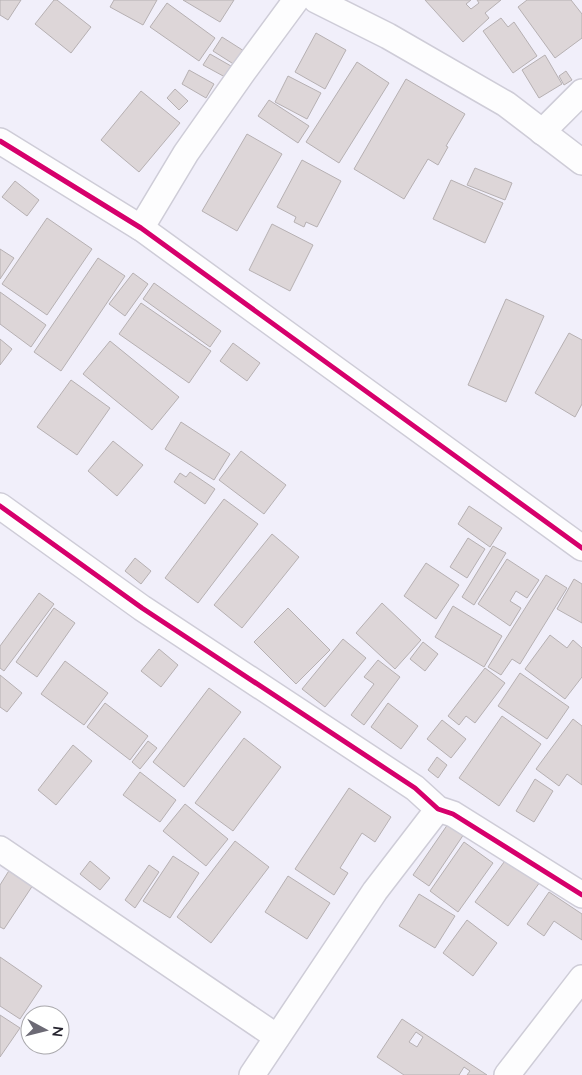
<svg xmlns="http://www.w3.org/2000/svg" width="582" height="1075" font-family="Mulish,sans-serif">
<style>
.building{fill:#ddd6d8;stroke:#b6b0b2;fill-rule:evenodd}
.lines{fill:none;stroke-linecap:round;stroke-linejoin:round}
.minor-casing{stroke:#ceccd7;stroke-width:28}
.minor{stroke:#fdfdfe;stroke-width:25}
.cycleway-casing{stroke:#fff;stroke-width:8}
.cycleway{stroke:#d6006c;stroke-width:5}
</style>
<rect width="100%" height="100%" fill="#f1effa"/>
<g class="building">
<path d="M 0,0 L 21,0 L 8,20 L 0,15 Z"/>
<path d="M 54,0 L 57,0 L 91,27 L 71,53 L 35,24 Z"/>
<path d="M 114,0 L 157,0 L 143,25 L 110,7 Z"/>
<path d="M 183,0 L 234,0 L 220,22 Z"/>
<path d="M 425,0 L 471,0 L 466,4 L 471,9 L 479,3 L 477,0 L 501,0 L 485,13 L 489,18 L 463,42 Z"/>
<path d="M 527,0 L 571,0 L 582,14 L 582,38 L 555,58 L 518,7 Z"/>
<path d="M 167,3 L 215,38 L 199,61 L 150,27 Z"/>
<path d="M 501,18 L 508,27 L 514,22 L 537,56 L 513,73 L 483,31 Z"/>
<path d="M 316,33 L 346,50 L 325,89 L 295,72 Z"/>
<path d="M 222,37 L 244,51 L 235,65 L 213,51 Z"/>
<path d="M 210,54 L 231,66 L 225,77 L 203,65 Z"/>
<path d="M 545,55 L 562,84 L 539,98 L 522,70 Z"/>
<path d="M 357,62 L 389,83 L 339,163 L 306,142 Z"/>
<path d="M 189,70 L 214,84 L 206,98 L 182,84 Z"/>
<path d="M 566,71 L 572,80 L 564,85 L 559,76 Z"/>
<path d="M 288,76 L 321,93 L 307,119 L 275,102 Z"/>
<path d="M 406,79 L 465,114 L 446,146 L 448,147 L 438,165 L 428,159 L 404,199 L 354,169 Z"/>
<path d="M 175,89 L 188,101 L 179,110 L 167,98 Z"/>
<path d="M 141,91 L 180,123 L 139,172 L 101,140 Z"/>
<path d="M 269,100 L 309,126 L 298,143 L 258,116 Z"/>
<path d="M 247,134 L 282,154 L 237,231 L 202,211 Z"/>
<path d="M 302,160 L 341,181 L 317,227 L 306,222 L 304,227 L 294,222 L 296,217 L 277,207 Z"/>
<path d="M 475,168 L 512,183 L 505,200 L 467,185 Z"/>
<path d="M 451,180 L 503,203 L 485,243 L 433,219 Z"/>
<path d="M 15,181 L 39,200 L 27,216 L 2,197 Z"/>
<path d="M 47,218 L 92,249 L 47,315 L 2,284 Z"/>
<path d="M 272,224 L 313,245 L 290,291 L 249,270 Z"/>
<path d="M 0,249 L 14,258 L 0,279 Z"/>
<path d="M 98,258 L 125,276 L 61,371 L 34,352 Z"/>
<path d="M 133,273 L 148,284 L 125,316 L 109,304 Z"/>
<path d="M 154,283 L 221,331 L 210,347 L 143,299 Z"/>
<path d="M 0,292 L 46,325 L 31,347 L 0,324 Z"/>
<path d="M 506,299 L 544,316 L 506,402 L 468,385 Z"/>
<path d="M 141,303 L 211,351 L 189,383 L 119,334 Z"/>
<path d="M 569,333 L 582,340 L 582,404 L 575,417 L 535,393 Z"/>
<path d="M 0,339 L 12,349 L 0,365 Z"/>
<path d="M 110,341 L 179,397 L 152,430 L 83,374 Z"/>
<path d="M 233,343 L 260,363 L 247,381 L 220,361 Z"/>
<path d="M 71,380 L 110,408 L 77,455 L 37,427 Z"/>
<path d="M 181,422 L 230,454 L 214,480 L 165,449 Z"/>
<path d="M 113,441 L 143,465 L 117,496 L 88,471 Z"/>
<path d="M 241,451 L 286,485 L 264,514 L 219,480 Z"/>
<path d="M 190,472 L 215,489 L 205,504 L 174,482 L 180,473 L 186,477 Z"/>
<path d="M 224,499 L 258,524 L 198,603 L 165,578 Z"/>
<path d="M 469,506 L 502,528 L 490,547 L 458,524 Z"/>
<path d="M 272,534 L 299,557 L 242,628 L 214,605 Z"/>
<path d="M 468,538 L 485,549 L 467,578 L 450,567 Z"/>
<path d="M 493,546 L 506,553 L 474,605 L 462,597 Z"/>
<path d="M 135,558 L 151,571 L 141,584 L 125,571 Z"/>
<path d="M 507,559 L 539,580 L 527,598 L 516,591 L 510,601 L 521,608 L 510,626 L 478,604 Z"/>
<path d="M 426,563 L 459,585 L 436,619 L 404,596 Z"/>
<path d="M 546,575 L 567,588 L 520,664 L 512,659 L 501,675 L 488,667 Z"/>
<path d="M 574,579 L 582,584 L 582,623 L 557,609 Z"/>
<path d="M 39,593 L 54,604 L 4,671 L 0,668 L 0,646 Z"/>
<path d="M 382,603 L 421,640 L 395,669 L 356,633 Z"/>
<path d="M 453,606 L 502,636 L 484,667 L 435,637 Z"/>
<path d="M 54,608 L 75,623 L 37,677 L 16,662 Z"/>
<path d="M 288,608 L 330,650 L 296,684 L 254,642 Z"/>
<path d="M 550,635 L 567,648 L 573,640 L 582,648 L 582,677 L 565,699 L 525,669 Z"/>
<path d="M 343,639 L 366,658 L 325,707 L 302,689 Z"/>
<path d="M 423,642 L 438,654 L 425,671 L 410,659 Z"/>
<path d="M 159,649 L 178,665 L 161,687 L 141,671 Z"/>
<path d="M 378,660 L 400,677 L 364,725 L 351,715 L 374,684 L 364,677 Z"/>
<path d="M 65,661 L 108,693 L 84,725 L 41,694 Z"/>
<path d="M 485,668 L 505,683 L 475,723 L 466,716 L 459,725 L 448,716 Z"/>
<path d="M 520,673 L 569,707 L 547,739 L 498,706 Z"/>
<path d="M 0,675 L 22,693 L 7,712 L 0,707 Z"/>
<path d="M 209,688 L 241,712 L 184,787 L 153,762 Z"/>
<path d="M 105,703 L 148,736 L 130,760 L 87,727 Z"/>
<path d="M 388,703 L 418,726 L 401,749 L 371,727 Z"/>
<path d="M 502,716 L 541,744 L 499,806 L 459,778 Z"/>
<path d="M 573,719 L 582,726 L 582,785 L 567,774 L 559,786 L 536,769 Z"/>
<path d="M 442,720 L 466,739 L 451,758 L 427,739 Z"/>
<path d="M 244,738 L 281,767 L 233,831 L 195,803 Z"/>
<path d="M 148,741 L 157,748 L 140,769 L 132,762 Z"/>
<path d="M 73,745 L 92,761 L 56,805 L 38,790 Z"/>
<path d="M 437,757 L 447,765 L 438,778 L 428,770 Z"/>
<path d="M 140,772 L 176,800 L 160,822 L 123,795 Z"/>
<path d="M 535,779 L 553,791 L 534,822 L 516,811 Z"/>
<path d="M 349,788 L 391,817 L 375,842 L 362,833 L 340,868 L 348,873 L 334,895 L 295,869 Z"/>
<path d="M 185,804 L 228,839 L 206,866 L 163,831 Z"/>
<path d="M 448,824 L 464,834 L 429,886 L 413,875 Z"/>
<path d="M 235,841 L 269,867 L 211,943 L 177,917 Z"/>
<path d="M 464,842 L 493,863 L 458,912 L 430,891 Z"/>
<path d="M 173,856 L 199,873 L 170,918 L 143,901 Z"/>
<path d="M 507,858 L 540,882 L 508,926 L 475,902 Z"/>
<path d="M 90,861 L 110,878 L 100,890 L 80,874 Z"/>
<path d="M 149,865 L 159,872 L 135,908 L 125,900 Z"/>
<path d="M 10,869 L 33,885 L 4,929 L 0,927 L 0,885 Z"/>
<path d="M 288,876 L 330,903 L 307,939 L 265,912 Z"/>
<path d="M 549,892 L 582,914 L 582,940 L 554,921 L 544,936 L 527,924 Z"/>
<path d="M 419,894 L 455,916 L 435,948 L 399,926 Z"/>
<path d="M 467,920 L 497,943 L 473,976 L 443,953 Z"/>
<path d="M 0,957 L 42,986 L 20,1019 L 0,1006 Z"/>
<path d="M 0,1015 L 20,1028 L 0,1057 Z"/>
<path d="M 402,1019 L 487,1075 L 467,1075 L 470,1071 L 464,1067 L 459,1075 L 404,1075 L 377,1057 ZM 416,1032 L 423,1037 L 417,1047 L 409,1042 Z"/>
</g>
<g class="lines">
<defs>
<g id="minor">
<path d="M 316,0 L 388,36 L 506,104 L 582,162"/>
<path d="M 542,132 L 582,92"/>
<path d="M 0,141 L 141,228 L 582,548"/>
<path d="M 141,228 L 186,153 L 243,72 L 296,0"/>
<path d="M 0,506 L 142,608 L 415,788 L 438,809 L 453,814 L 582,895"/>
<path d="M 0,849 L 277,1037"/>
<path d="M 252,1075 L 375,891 L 438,809"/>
<path d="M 507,1075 L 582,978"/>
</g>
</defs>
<use href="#minor" class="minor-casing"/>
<use href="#minor" class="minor"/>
<defs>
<g id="cycleway">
<path d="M 0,141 L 141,228 L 582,548"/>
<path d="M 0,506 L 142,608 L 415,788 L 438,809 L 453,814 L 582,895"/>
</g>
</defs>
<use href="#cycleway" class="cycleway-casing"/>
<use href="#cycleway" class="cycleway"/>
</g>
<g transform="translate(45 1030) rotate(97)"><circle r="24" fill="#ffffff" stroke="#a8a7ab"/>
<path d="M0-4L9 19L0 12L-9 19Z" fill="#6c6a75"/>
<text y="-8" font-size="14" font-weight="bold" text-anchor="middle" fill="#25232e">N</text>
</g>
</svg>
